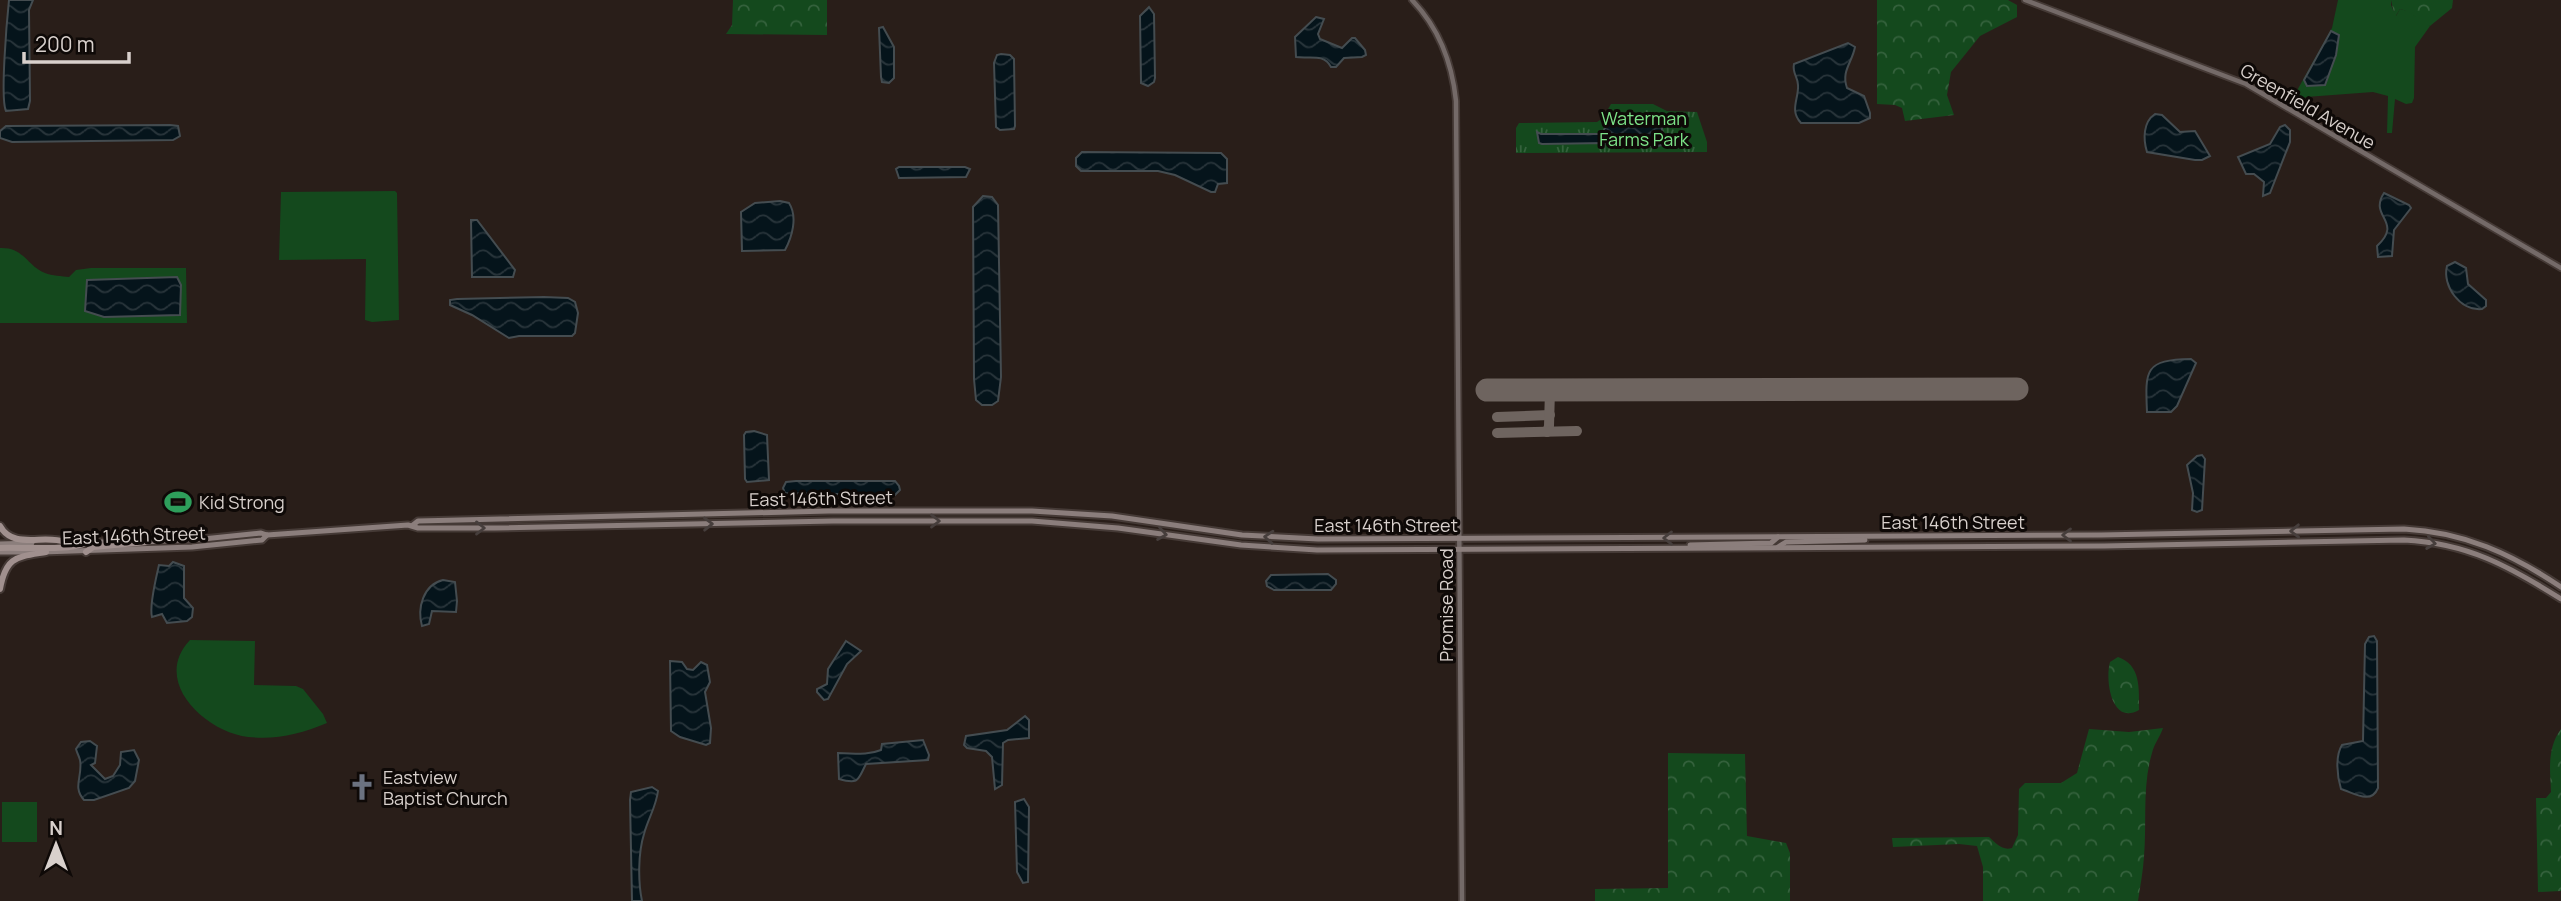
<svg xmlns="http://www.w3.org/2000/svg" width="2561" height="901" font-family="Manrope,sans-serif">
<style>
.green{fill:#14491d;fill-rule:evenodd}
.forest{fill:url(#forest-crowns)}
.park{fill:url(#park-tufts)}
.water{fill:url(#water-waves);stroke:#444c50;stroke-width:2}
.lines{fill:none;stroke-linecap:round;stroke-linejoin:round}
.taxiway{stroke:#6e645f;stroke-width:10}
.runway{stroke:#6e645f;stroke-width:23}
.secondary-casing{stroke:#453a36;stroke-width:8}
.primary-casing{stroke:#453a36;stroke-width:9}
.motorway-casing{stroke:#453a36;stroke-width:10}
.secondary{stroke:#746a68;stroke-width:4.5}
.primary{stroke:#8b7e7c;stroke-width:5}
.motorway{stroke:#a0908e;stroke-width:6}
.oneway{stroke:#463e3c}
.labels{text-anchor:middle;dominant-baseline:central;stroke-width:6;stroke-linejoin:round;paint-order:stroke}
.street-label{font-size:18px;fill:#d8d0cc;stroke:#0e0907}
.park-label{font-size:18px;fill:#7de388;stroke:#0e0907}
.poi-label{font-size:18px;fill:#d8d0cc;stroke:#0e0907;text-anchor:start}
</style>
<defs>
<pattern id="forest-crowns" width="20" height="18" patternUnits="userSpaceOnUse" patternTransform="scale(1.75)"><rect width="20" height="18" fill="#14491d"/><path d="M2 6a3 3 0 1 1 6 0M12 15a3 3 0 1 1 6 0" fill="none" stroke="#35623d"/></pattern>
<pattern id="park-tufts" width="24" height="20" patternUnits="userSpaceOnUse" patternTransform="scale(1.75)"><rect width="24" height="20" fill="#14491d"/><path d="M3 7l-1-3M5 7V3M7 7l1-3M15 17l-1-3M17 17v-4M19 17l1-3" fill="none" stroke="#35623d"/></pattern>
<pattern id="water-waves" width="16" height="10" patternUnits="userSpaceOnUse" patternTransform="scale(1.75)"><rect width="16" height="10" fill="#05141b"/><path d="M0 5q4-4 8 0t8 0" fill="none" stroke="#29353b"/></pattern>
</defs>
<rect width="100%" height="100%" fill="#291e19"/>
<g class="green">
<path d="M 2338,0 L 2391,0 L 2391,5 L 2396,16 L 2400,9 L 2408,11 L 2430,26 L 2415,47 L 2414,98 L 2412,103 L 2406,104 L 2395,99 L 2392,133 L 2387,133 L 2388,96 L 2373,92 L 2306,97 L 2299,107 L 2290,103 L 2332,28 Z"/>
<path d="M 395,191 L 397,193 L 399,320 L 372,322 L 365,320 L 366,259 L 279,260 L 281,192 Z"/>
<path d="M 0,248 C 24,247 27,266 45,273 C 52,276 62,276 69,277 L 76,270 L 91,268 L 186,268 L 187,323 L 0,323 ZM 177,277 L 179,315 L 104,317 L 90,313 L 88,280 Z"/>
<path d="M 190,640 L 255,641 L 254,685 L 296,686 L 303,689 L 323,714 L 327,723 C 300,734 277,740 248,737 C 205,732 151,681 190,640 Z"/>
<rect x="2" y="802" width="35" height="40"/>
</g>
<g class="forest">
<path d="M 733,0 L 827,0 L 827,35 L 726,34 L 732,25 Z"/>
<path d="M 1877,0 L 2008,0 L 2017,5 L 2017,17 L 1980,36 L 1951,72 L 1947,95 L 1954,115 L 1905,121 L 1902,108 L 1895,105 L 1877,104 Z"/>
<path d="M 2391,0 L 2453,0 L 2452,8 L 2430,26 C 2419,22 2412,11 2400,9 L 2395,17 Z"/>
<path d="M 2118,657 C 2141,665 2139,688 2139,710 C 2111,726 2105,679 2110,662 Z"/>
<path d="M 2163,728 C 2160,737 2154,744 2152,753 C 2142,786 2147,823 2144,857 C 2143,872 2140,887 2138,901 L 1983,901 L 1983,867 L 1977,846 L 1959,844 L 1893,847 L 1892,838 L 1989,837 C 1996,843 2002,851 2012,848 L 2018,835 L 2019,789 L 2025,783 L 2061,783 L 2077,773 L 2089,729 L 2129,732 Z"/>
<path d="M 2561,729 L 2561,891 L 2538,892 L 2536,798 L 2546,798 L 2551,792 C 2550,769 2547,748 2561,729 Z"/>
<path d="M 1668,753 L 1745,754 L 1747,836 L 1786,843 L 1790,853 L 1790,901 L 1595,901 L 1595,889 L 1668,888 Z"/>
</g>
<path class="park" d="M 1611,104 L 1653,104 L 1667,111 L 1697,112 L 1707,142 L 1707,152 L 1516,153 L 1516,128 L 1519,123 L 1597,122 L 1603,118 Z"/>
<g class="water">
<path d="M 9,0 L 33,0 L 29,10 L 30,101 L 28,109 L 6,111 C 0,99 7,19 9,0 Z"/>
<path d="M 1149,7 L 1154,14 L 1155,78 L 1154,82 L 1148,86 L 1141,83 L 1140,16 Z"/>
<path d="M 1316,17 L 1324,19 L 1318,34 L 1320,39 L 1342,48 L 1352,38 L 1355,38 L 1365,50 L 1366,55 L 1362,57 L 1344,58 L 1336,67 L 1331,67 C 1324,53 1309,59 1296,57 L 1295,37 Z"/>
<path d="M 883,27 L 894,47 L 894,78 L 889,83 L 882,82 L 881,77 L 879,28 Z"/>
<path d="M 2331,31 L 2339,35 L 2336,55 L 2325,85 L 2307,86 L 2304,80 Z"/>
<path d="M 1848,43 L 1855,47 C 1852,63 1841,71 1847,88 L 1864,96 L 1870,113 L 1870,118 L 1859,123 L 1801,123 C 1789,110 1799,99 1798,85 C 1798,77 1792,73 1794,64 Z"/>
<path d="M 1001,54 L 1010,55 L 1014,59 L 1015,126 L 1014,129 L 1000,130 L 996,127 L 994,63 L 997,55 Z"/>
<path d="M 2155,114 L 2162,115 L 2180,132 L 2195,131 L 2210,156 L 2202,160 L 2195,160 L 2147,152 C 2143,139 2143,122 2155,114 Z"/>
<path d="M 1656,115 L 1662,124 L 1662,145 L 1658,146 L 1610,146 L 1605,143 L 1542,144 L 1539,143 L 1537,132 L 1541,134 L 1602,134 C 1610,111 1637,117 1656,115 Z"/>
<path d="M 170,125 L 178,126 L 180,136 L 173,140 L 12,142 L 0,138 L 0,131 L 6,126 Z"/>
<path d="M 2285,125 L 2290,130 L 2290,142 L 2270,193 L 2263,196 L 2264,182 L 2254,174 L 2246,174 L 2238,157 L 2270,144 L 2280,127 Z"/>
<path d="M 1082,152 L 1221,153 L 1227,159 L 1227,183 L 1218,184 L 1215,192 L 1211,192 L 1175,175 L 1158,171 L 1081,171 L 1076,166 L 1076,158 Z"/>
<path d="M 899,167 L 965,167 L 970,169 L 966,177 L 899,178 L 896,169 Z"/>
<path d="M 2384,193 L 2409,205 L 2411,208 L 2394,230 L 2392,256 L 2378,257 L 2377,246 C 2404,221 2368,217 2384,193 Z"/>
<path d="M 983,196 L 992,197 L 998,205 L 1001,377 L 998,401 L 992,405 L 982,405 L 976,400 L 974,379 L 973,207 Z"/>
<path d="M 780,201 L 789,203 C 798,217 792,237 785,250 L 742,251 L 741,212 L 755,203 Z"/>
<path d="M 471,220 L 477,220 L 515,270 L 513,277 L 472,277 Z"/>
<path d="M 2455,262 L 2466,268 L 2468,284 L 2486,300 L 2486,306 L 2482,309 C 2460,311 2442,286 2447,266 Z"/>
<path d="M 177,277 L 181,285 L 180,315 L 104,317 L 85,311 L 87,280 Z"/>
<path d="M 544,297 L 568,298 L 575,302 L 578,313 L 575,333 L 572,336 L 519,336 L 509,338 L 472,315 L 450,305 L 450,300 L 457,299 Z"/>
<path d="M 2191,359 L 2196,363 L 2177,406 L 2171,412 L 2147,412 C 2145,369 2145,360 2191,359 Z"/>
<path d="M 754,431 L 767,435 L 769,480 L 747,482 L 745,479 L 744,435 L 746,432 Z"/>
<path d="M 2202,455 L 2205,459 L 2202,510 L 2197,512 L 2192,510 L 2193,493 L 2187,465 L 2197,456 Z"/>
<path d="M 796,481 L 895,481 L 899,486 L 900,490 L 895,495 L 785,493 L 783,488 L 786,482 Z"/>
<path d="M 173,562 L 184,566 L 184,598 L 193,608 L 192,617 L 187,621 L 167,623 L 162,614 L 152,617 C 149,606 156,578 159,565 L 169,566 Z"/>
<path d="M 1328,574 L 1336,580 L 1336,584 L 1331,590 L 1274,590 L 1267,586 L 1266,581 L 1271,575 Z"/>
<path d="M 443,580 L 455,582 L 457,601 L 456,612 L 432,611 L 429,624 L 422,626 C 417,608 423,585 443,580 Z"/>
<path d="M 2374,636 L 2377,641 L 2378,788 C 2371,805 2354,793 2341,789 C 2337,776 2335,756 2342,745 L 2363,741 L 2365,644 L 2369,637 Z"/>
<path d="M 846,641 L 861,651 L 847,664 L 828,699 L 824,700 L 817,692 L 817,689 L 827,684 L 828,669 Z"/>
<path d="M 670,661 L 682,662 L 687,669 L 693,670 L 701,662 L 707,665 L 710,682 L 705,692 L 711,728 L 710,743 L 706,745 L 680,737 L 671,731 Z"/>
<path d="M 1025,716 L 1029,720 L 1029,738 L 1008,740 L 1003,743 L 1002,785 L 995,789 L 992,757 L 986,751 L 967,748 L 964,745 L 966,736 L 1007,730 Z"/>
<path d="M 923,740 L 929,755 L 928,760 L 866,764 C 858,779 860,785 839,779 L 838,753 C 854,753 866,756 881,750 L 882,744 Z"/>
<path d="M 90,741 L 97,746 L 95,763 L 91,765 L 105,779 L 113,776 L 120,765 L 121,752 L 134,750 L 139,760 L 135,781 L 129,788 L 94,800 L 84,800 C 72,787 83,776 80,760 C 79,756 77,753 76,749 L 81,742 Z"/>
<path d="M 652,787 L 658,791 C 656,807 648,819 644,834 C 638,853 638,882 642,901 L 632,901 L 630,800 L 631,792 Z"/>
<path d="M 1024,799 L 1029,807 L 1028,882 L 1023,883 L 1017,872 L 1015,802 Z"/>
</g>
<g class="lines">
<g class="taxiway">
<path d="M 1497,417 L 1550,415"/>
<path d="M 1547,432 L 1549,426 L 1550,390"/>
<path d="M 1497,433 L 1577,431"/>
</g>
<path class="runway" d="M 1487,390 L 2017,389"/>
<defs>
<g id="secondary">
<path d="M 1412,0 C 1439,28 1452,62 1456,101 L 1462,901"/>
<path d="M 2025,0 L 2246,84 L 2561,268"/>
</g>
<g id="primary">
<path d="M 413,525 L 418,521 L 829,511 L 1032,511 L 1112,516 L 1242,535 L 1318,539 L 2101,535 L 2404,529 C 2464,532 2512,554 2561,587"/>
<path d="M 63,542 L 116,542"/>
<path d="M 143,542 L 203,539 L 261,533 L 267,535 L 408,525 L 418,528 L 495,528 L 833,521 L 1032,521 L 1118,528 L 1241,545 L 1317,550 L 2104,546 L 2404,540 C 2467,543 2509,566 2561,599"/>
<path d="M 0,544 L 32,543"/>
<path d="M 1690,545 L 1771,543 L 1778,537"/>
<path d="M 1778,547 L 1786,542 L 1865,540"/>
<path d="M 0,552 L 32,552"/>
<path d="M 42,552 L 192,547 L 262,540 L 267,535"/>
</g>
<g id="motorway">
<path d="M 0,526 C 13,550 44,534 65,542"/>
<path d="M 0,548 C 20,547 70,551 86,543"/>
<path d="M 86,552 L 93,547 L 147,542"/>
<path d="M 0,589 C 6,556 17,557 46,552"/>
</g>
</defs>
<use href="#secondary" class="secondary-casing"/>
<use href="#primary" class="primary-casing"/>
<use href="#motorway" class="motorway-casing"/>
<use href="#secondary" class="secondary"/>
<use href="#primary" class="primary"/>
<use href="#motorway" class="motorway"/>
</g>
<defs><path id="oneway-chevron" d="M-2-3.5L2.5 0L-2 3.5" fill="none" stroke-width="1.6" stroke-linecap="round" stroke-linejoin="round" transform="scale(1.75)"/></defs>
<g class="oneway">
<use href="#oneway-chevron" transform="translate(935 521)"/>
<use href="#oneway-chevron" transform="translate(708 524) rotate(-1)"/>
<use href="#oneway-chevron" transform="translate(480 528)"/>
<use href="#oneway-chevron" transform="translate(2295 531) rotate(179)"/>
<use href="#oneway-chevron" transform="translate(1162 534) rotate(9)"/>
<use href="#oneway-chevron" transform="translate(2067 535) rotate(180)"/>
<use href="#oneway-chevron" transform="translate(1269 537) rotate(-176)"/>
<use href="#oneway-chevron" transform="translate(1668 538) rotate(180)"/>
<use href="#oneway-chevron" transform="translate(2431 543) rotate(8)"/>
</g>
<defs>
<symbol id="stadium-bare" viewBox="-9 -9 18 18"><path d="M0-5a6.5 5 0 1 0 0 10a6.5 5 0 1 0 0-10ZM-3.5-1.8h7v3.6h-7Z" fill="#2e9e5b" stroke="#0e0907" stroke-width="2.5" paint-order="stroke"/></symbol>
<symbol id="church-bare" viewBox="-9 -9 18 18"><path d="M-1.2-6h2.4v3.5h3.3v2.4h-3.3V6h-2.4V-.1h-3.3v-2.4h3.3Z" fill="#6b7280" stroke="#0e0907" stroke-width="2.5" paint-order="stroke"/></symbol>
</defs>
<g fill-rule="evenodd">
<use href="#stadium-bare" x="159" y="483" width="38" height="38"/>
<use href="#church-bare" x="343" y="768" width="38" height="38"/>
</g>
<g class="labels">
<g class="street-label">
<text transform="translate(2308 106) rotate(30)">Greenfield Avenue</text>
<text transform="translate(821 498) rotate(-1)">East 146th Street</text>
<text x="1953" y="522">East 146th Street</text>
<text x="1386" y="525">East 146th Street</text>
<text transform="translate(134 535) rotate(-2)">East 146th Street</text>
<text transform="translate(1446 605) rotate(-90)">Promise Road</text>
</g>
<g class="park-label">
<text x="1644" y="118">Waterman<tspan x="1644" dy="21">Farms Park</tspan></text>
</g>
<g class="poi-label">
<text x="199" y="502">Kid Strong</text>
<text x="383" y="777">Eastview<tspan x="383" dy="21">Baptist Church</tspan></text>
</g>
</g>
<g transform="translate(56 845)" stroke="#0e0907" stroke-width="5" paint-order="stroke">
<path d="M0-5L12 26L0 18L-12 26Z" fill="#d8d0cc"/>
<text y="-10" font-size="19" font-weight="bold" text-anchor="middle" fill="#d8d0cc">N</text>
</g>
<path d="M24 52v10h105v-10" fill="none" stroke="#d8d0cc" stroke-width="3.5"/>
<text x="35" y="52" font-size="21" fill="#d8d0cc" stroke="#0e0907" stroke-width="5" paint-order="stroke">200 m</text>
</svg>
